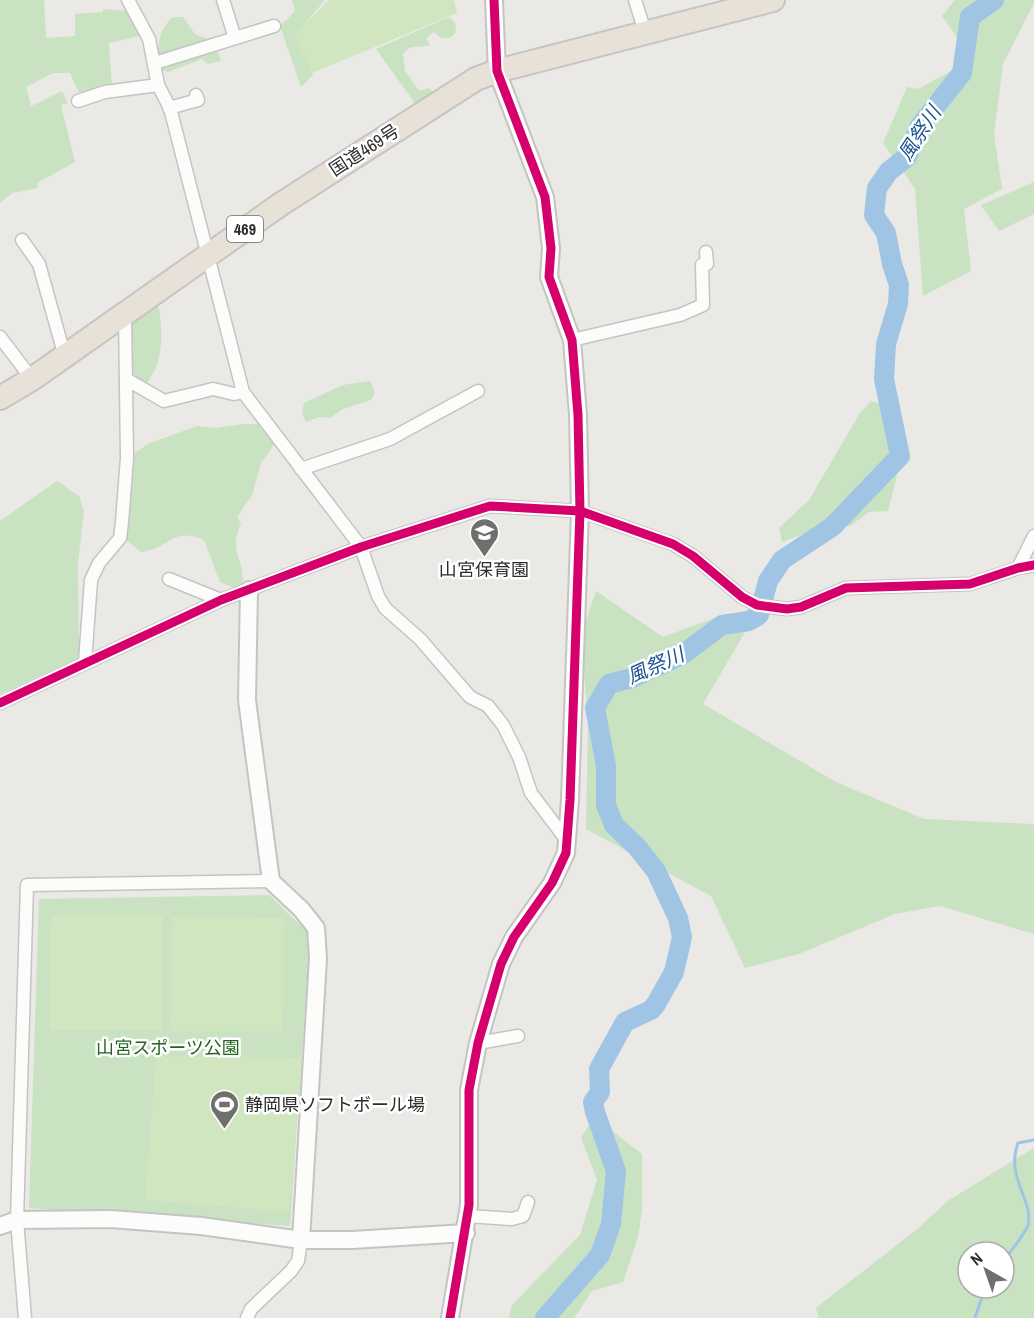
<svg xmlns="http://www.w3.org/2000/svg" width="1034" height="1318" font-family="'Archivo Narrow','Noto Sans JP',sans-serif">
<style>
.green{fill:#c8e2c2;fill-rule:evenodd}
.pitch{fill:#d0e6c0}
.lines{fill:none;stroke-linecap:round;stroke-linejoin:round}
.stream{stroke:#a0c5e4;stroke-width:3}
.river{stroke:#a0c5e4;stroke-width:20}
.street-casing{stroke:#c4c4c4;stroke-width:15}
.secondary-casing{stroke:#c4c4c4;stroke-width:20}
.highway-casing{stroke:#c6c5c3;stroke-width:26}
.street{stroke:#fcfcfb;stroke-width:12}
.secondary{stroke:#fcfcfb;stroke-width:16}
.highway{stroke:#e7e1d7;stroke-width:22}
.cycleway-casing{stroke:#fff;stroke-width:13}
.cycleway{stroke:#d6006c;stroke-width:9}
.labels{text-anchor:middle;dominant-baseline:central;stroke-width:5;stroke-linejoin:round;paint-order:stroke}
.shield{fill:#fff;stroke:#6c6c6c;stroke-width:1.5}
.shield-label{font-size:16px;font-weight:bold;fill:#2d2d2d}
.street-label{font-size:18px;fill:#2d2d2d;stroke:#fff}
.poi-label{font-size:18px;fill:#2d2d2d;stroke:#fff}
.park-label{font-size:18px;fill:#246423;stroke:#fff}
.water-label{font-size:20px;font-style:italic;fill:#1d5392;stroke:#fff}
</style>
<rect width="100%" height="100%" fill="#eae9e5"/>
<g class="green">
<path d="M 0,0 L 44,0 L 46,38 L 75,36 L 75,14 L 103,12 L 103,9 L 132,11 L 147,34 L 109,43 L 112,87 L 81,97 L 70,73 L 53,73 L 26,87 L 31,106 L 62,91 L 68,103 L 61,105 L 75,162 L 37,183 L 38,188 L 12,193 L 0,203 Z"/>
<path d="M 292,0 L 325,0 L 296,34 L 313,75 L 301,87 L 280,26 L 295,11 Z"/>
<path d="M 955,0 L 1034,0 L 1034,3 L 1003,64 L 994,134 L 1002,189 L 964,209 L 971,271 L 923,296 L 915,189 L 883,143 L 907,87 L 918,89 L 961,66 L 963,46 L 942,16 Z"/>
<path d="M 173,17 L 183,17 L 195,34 L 214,42 L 221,61 L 208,64 L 202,59 L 168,72 L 162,70 C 157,50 156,32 173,17 Z"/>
<path d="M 449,17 L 455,22 L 456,32 L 450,38 L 441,38 L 434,32 L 426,38 L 430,45 C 419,49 411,43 403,54 L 405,71 L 419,91 L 429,88 L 435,95 L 417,106 L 376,49 Z"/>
<path d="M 1034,182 L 1034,214 L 999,231 L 981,205 Z"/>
<path d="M 152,304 L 159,308 C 163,338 164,363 144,387 C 124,367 129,345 131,319 Z"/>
<path d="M 370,381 L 375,393 L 371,400 L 343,409 L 330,418 L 319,417 L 306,422 L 302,413 L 304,403 L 343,385 Z"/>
<path d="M 871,401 L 881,404 L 883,419 L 903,435 L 898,471 L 888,511 L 869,512 L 850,526 L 814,530 L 782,542 L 779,528 L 809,500 L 860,413 Z"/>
<path d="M 244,424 L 258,424 L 274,445 L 261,463 L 252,495 L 237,517 L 241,524 C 227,554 247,561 242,585 L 234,588 L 220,582 L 204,540 C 173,526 170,548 141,552 L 126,540 L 130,462 L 136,452 L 148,444 L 197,426 L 215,428 Z"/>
<path d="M 57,481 L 79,496 L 84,511 L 78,563 L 79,658 L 0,694 L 0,521 Z"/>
<path d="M 596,591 L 663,637 L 717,617 L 745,632 L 703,704 L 836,782 L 924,819 L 1034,824 L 1034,934 L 940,906 L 895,914 L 799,954 L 745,968 L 711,896 L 586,829 L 588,722 L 581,635 Z"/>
<path d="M 269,895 L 310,934 L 290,1226 L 29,1208 L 39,899 Z"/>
<path d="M 598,1120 L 642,1154 L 642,1210 L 638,1237 L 623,1282 L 592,1291 L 574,1318 L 509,1318 L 512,1305 L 580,1235 L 597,1180 L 581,1138 L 591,1122 Z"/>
<path d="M 1034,1148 L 1034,1318 L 819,1318 L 816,1308 L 916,1230 L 949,1200 ZM 968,1252 L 1004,1252 L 1004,1288 L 968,1288 Z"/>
</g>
<g class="pitch">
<path d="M 329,0 L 454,0 L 457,13 L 312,73 L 295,34 Z"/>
<path d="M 51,916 L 163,916 L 162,1030 L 50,1030 Z"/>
<path d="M 172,917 L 284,918 L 283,1032 L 171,1031 Z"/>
<path d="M 156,1056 L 303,1058 L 289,1212 L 145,1200 Z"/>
</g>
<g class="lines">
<g class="stream">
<path d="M 1004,1260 C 1011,1250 1024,1236 1028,1225 C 1034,1201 1005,1177 1018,1143 L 1034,1140"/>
<path d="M 975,1318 L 985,1288"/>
</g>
<path class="river" d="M 545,1318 L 600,1255 L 611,1224 L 616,1171 L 595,1112 L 593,1102 L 600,1092 L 599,1069 L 625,1022 L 651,1010 L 656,1004 L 674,972 L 682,937 L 678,918 L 656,871 L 637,847 L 614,825 L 606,805 L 606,766 L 595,708 L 609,684 L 632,678 L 682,655 L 722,625 L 749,621 L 759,615 L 768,581 L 782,560 L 832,527 L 900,456 L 884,379 L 886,344 L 898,304 L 899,285 L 892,264 L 886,233 L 874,215 L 877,188 L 889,171 L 907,157 L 920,126 L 962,73 L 970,17 L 994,0"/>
<defs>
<g id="street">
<path d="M 128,0 L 149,39 L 158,85 L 170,108 L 243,392 L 361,547 L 378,596 L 385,608 L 420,639 L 470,697 L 488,706 L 503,725 L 519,757 L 531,793 L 568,842"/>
<path d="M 223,0 L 235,38"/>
<path d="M 635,0 L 645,32"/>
<path d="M 155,63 L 274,26"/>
<path d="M 78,101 L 105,92 L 158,85"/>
<path d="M 169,108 L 198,100 L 196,95"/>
<path d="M 22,240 L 39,264 L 65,357"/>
<path d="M 0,337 L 32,379"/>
<path d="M 572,340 L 680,315 L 703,305 L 702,265 L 707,264 L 706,252"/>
<path d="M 126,379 L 164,401 L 213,389 L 234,394 L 243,392"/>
<path d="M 301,469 L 390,439 L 478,391"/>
<path d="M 1018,568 L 1034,536"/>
<path d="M 169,579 L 221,600"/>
<path d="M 85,662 L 91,580 L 99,563 L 120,538 L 122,522 L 127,458 L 125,315"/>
<path d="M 0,703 L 221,600 L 361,547 L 490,506 L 580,511 L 673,544 L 693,556 L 742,597 L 757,605 L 787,609 L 801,607 L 846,588 L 970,584 L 1018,568 L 1034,565"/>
<path d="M 478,1043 L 518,1036"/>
<path d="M 468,1216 L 512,1219 L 523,1216 L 528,1202"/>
<path d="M 25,1318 L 17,1220 L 27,885 L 271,881"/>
<path d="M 247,1318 L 251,1309 L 291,1271 L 298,1261 L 301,1240"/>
</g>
<g id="secondary">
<path d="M 249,590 L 247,700 L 271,881 L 301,909 L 316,928 L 318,958 L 301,1240"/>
<path d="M 0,1226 L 17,1220 L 111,1219 L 201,1226 L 301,1240 L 352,1240 L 466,1233"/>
<path d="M 450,1318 L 469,1205 L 469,1090 L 478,1043 L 501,964 L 514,937 L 552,883 L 566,853 L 570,800 L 580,511 L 578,415 L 572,340 L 549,277 L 551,248 L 545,197 L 497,71 L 494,0"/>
</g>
<path id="highway" d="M 0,398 L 32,379 L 281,204 L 476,79 L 497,71 L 773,0"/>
</defs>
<use href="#street" class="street-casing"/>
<use href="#secondary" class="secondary-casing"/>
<use href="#highway" class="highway-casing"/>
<use href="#street" class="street"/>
<use href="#secondary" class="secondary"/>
<use href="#highway" class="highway"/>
<defs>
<g id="cycleway">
<path d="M 0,703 L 221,600 L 361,547 L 490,506 L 580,511 L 673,544 L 693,556 L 742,597 L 757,605 L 787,609 L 801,607 L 846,588 L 970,584 L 1018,568 L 1034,565"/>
<path d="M 450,1318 L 469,1205 L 469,1090 L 478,1043 L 501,964 L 514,937 L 552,883 L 566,853 L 570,800 L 580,511 L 578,415 L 572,340 L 549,277 L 551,248 L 545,197 L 497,71 L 494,0"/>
</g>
</defs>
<use href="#cycleway" class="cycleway-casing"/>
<use href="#cycleway" class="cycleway"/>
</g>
<defs>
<symbol id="school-pin" viewBox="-11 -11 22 30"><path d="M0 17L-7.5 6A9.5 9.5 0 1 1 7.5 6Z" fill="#6f6f6d" stroke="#fff"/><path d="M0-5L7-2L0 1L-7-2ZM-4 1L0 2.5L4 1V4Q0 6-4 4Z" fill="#fff"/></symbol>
<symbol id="stadium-pin" viewBox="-11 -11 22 30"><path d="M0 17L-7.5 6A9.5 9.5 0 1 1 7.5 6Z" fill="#6f6f6d" stroke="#fff"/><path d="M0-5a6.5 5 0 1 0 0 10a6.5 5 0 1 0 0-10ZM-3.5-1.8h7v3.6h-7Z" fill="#fff"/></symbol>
</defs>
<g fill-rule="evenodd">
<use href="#school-pin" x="468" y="516" width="33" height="45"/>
<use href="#stadium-pin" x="208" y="1088" width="33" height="45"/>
</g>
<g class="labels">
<rect class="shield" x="227" y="216" width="36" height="26" rx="4.5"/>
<g class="shield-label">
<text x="245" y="229">469</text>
</g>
<g class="street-label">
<text transform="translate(364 150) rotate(-33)">国道469号</text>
</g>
<g class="poi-label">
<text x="484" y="569">山宮保育園</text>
<text x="245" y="1104" text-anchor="start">静岡県ソフトボール場</text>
</g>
<g class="park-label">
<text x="168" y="1047">山宮スポーツ公園</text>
</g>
<g class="water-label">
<text transform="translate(919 133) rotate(-57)">風祭川</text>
<text transform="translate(655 665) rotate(-24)">風祭川</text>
</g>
</g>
<g transform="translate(986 1270) rotate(320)"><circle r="28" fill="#ffffff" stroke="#ababab" stroke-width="1.5"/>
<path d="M0-4.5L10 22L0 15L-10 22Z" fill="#6f6f6d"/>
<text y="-9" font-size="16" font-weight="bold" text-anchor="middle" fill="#2d2d2d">N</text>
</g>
</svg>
